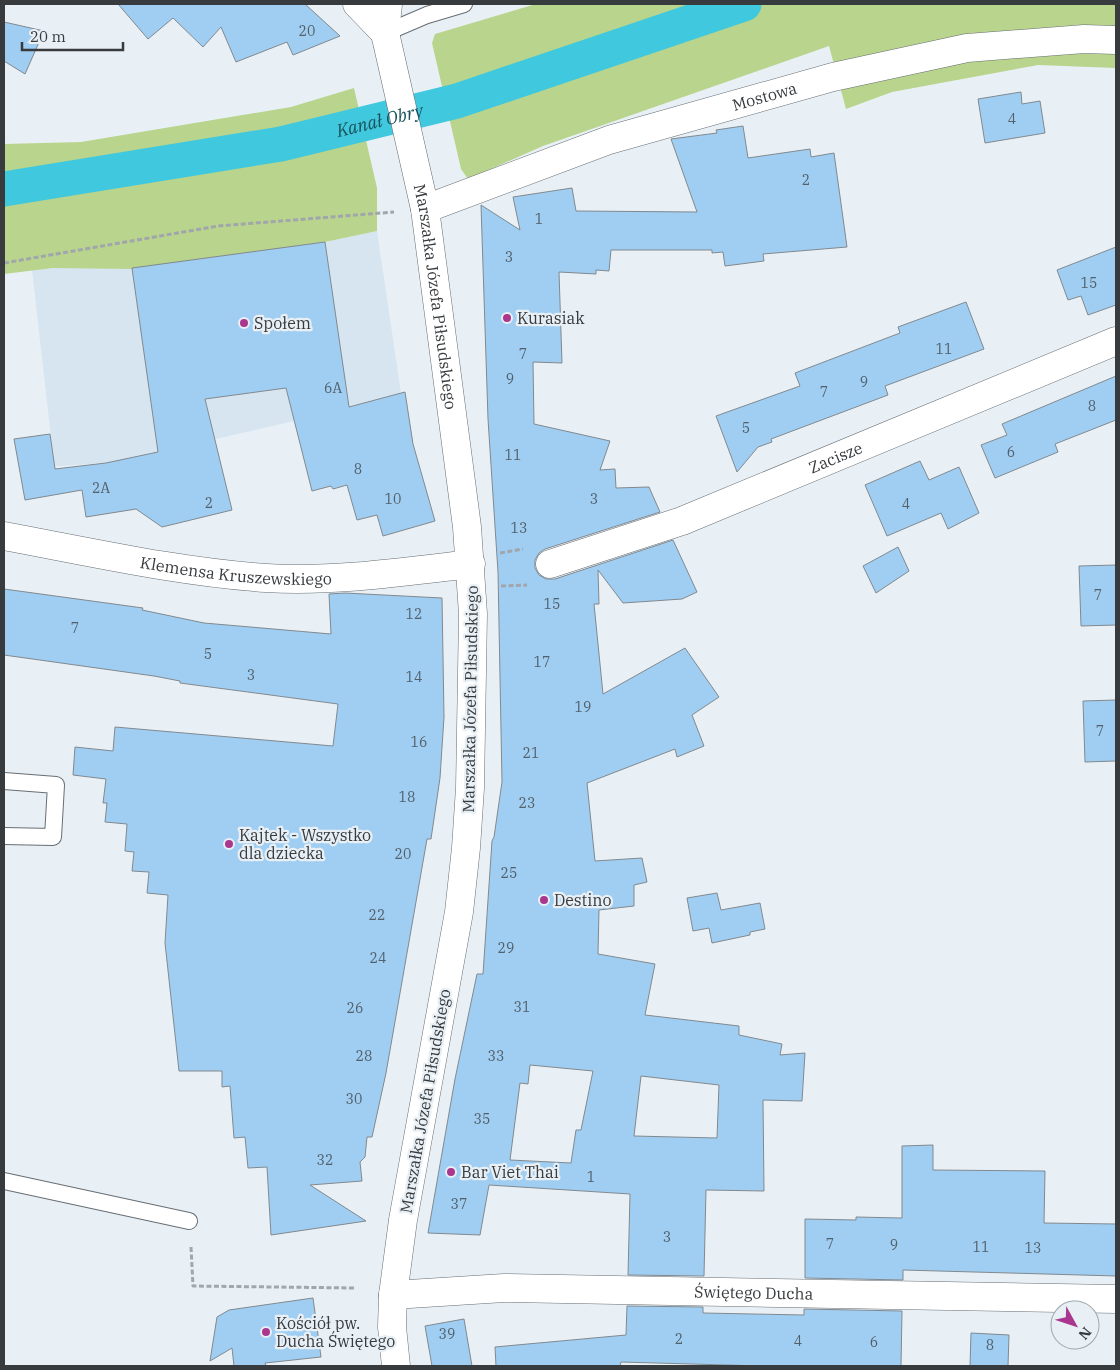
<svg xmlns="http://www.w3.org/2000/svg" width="1120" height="1370" font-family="'IBM Plex Serif',serif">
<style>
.built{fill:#d6e5f0}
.green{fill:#b9d48c}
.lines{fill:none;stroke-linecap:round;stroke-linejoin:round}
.canal{stroke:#40c8de;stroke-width:35}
.building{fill:#a0cef2;stroke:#81898f;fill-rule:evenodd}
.service-casing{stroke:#676e74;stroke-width:18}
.minor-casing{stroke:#676e74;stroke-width:29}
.path{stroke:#a0a6ab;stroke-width:3;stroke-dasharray:5 2.5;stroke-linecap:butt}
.service{stroke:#fff;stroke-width:16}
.minor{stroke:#fff;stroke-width:28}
.poi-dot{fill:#ab368e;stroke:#e8f0f6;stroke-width:2}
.labels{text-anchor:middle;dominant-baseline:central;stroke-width:4.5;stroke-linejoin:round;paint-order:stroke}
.number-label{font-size:14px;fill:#52606b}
.street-label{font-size:16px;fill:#383b3e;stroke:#e8f0f6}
.poi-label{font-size:16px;fill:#383b3e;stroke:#e8f0f6;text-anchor:start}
.water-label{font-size:18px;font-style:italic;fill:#19525b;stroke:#e8f0f6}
</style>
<rect width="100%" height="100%" fill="#e8f0f6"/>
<path class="built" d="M 377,231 L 401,393 L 294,421 L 116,462 L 48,467 L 53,455 L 32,270 L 53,268 L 142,267 L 325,242 Z"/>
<g class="green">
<path d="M 536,4 L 1116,4 L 1116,68 L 1038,65 L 892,92 L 846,109 L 829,46 L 543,146 L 468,179 L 461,169 L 432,43 L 435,34 Z"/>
<path d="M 354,88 L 377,188 L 377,231 L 325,242 L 132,269 L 53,268 L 4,274 L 4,144 L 81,142 L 291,107 Z"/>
</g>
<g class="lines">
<path class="canal" id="s1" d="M 4,189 L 281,144 L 457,101 L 744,4"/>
</g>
<g class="building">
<path d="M 118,4 L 305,4 L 340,36 L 293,55 L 287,42 L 236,62 L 221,27 L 203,47 L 173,18 L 148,39 Z"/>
<path d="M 4,22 L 44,31 L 25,74 L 4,61 Z"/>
<path d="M 1021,92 L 1022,104 L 1040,101 L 1045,133 L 985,143 L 978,99 Z"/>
<path d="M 743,126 L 748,158 L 810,149 L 811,157 L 834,153 L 847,247 L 763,254 L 764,261 L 725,266 L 723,252 L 712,253 L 712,250 L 611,250 L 609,271 L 596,270 L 596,274 L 559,272 L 562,363 L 533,362 L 534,424 L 610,441 L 600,470 L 615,469 L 616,488 L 649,487 L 660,512 L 545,549 L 539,553 L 535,560 L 535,568 L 539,575 L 546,579 L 555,579 L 673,540 L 697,592 L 682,599 L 623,603 L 598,570 L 599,604 L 594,604 L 603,694 L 685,648 L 719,697 L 692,715 L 704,746 L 677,757 L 675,749 L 587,783 L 595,861 L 642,858 L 647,882 L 634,885 L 634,906 L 599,910 L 598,954 L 655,964 L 645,1015 L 739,1026 L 739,1035 L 782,1044 L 780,1055 L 805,1053 L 802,1101 L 763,1100 L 764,1191 L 706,1190 L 704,1276 L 628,1275 L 630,1194 L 489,1185 L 480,1235 L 428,1233 L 455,1079 L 477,974 L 483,974 L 492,841 L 494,837 L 502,782 L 498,572 L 488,419 L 481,205 L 520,230 L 513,197 L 572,188 L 576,211 L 697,212 L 671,139 L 717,133 L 716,130 ZM 530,1065 L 593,1071 L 581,1130 L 576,1130 L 571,1163 L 510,1160 L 520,1083 L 528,1084 ZM 641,1076 L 719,1085 L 717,1138 L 634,1136 Z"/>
<path d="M 325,242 L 349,407 L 405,392 L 413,444 L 435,521 L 383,536 L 377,515 L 357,520 L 347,485 L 333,489 L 331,486 L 312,491 L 286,388 L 205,399 L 232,510 L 162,527 L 136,509 L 86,517 L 82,490 L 25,500 L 14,439 L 50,434 L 55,469 L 106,463 L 158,452 L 132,268 Z"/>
<path d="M 1116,247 L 1116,305 L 1088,315 L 1081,296 L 1068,300 L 1057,270 Z"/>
<path d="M 966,302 L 984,349 L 885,386 L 888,395 L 771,439 L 772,442 L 758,447 L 737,472 L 716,416 L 800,386 L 795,373 L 900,333 L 898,327 Z"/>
<path d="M 1116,376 L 1116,420 L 1055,444 L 1058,452 L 995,478 L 981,445 L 1007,435 L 1002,424 Z"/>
<path d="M 920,461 L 929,480 L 959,467 L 979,513 L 948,529 L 941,513 L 887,536 L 865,485 Z"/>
<path d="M 898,547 L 909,571 L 876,593 L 863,566 Z"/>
<path d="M 1116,565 L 1116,625 L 1081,626 L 1079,566 Z"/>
<path d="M 4,589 L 143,608 L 142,610 L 204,623 L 331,634 L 329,594 L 345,593 L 442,598 L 444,717 L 440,778 L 431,839 L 427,839 L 386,1073 L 372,1137 L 367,1137 L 365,1157 L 360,1162 L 362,1181 L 310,1185 L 366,1221 L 271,1235 L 267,1167 L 248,1168 L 245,1137 L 234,1138 L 230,1086 L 222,1087 L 222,1071 L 179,1071 L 165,943 L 168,895 L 147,893 L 149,872 L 132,871 L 134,852 L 125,851 L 127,824 L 105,822 L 107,803 L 103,803 L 106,779 L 73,775 L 75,747 L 113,751 L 115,727 L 333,746 L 338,704 L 180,683 L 180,681 L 154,676 L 4,655 Z"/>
<path d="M 1116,700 L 1116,761 L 1085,762 L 1083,701 Z"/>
<path d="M 717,893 L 721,910 L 760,903 L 765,929 L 750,932 L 750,935 L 712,943 L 709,928 L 693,931 L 687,898 Z"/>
<path d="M 933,1145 L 933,1170 L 1045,1171 L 1044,1223 L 1116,1224 L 1116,1276 L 903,1270 L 903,1280 L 805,1278 L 805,1219 L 856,1220 L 856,1217 L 902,1218 L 902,1146 Z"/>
<path d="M 313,1298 L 321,1357 L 265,1363 L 266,1366 L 234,1366 L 232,1348 L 210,1361 L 217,1317 L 229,1310 Z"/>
<path d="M 627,1306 L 703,1307 L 703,1313 L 804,1315 L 804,1309 L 902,1311 L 901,1366 L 762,1366 L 621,1362 L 620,1366 L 496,1366 L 495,1347 L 626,1335 Z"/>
<path d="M 464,1319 L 472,1366 L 432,1366 L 425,1326 Z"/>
<path d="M 971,1333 L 1009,1335 L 1008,1366 L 970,1366 Z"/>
</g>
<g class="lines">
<defs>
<g id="service">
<path d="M 385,33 L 427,15 L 464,4"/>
<path d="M 4,781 L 56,785 L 53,837 L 4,836"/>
<path d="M 4,1181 L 189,1221"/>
</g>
<g id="minor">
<path d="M 357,4 L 385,33"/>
<path id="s2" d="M 388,4 L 385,33 L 425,209 L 467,527 L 473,614 L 470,788 L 466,848 L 459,912 L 403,1220 L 393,1295 L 392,1327 L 396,1366"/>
<path id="s3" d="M 425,209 L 609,140 L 833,77 L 967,48 L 1084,39 L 1116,40"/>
<path id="s4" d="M 4,536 C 91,552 178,572 266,578 C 334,582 403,572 471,564"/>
<path id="s5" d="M 550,564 L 682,521 L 1116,341"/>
<path id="s6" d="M 393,1295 L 504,1288 L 1116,1299"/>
</g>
</defs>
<use href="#service" class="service-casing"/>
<use href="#minor" class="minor-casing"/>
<g class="path">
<path d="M 4,263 L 218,226 L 394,212"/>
<path d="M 500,553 L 523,549"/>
<path d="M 501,586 L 527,585"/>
<path d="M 191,1247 L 193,1286 L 356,1288"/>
</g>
<use href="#service" class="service"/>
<use href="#minor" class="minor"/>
</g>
<g class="poi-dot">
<circle cx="507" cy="318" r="5"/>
<circle cx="244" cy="323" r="5"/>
<circle cx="229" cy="844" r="5"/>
<circle cx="544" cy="900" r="5"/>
<circle cx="451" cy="1172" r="5"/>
<circle cx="266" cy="1332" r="5"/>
</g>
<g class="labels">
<g class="number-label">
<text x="307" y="31">20</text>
<text x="1012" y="119">4</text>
<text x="806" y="180">2</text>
<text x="539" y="219">1</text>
<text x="509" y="257">3</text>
<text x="1089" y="283">15</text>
<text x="944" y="349">11</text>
<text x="523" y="354">7</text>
<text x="510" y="379">9</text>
<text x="864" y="382">9</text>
<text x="333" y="388">6A</text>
<text x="824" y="392">7</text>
<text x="1092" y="406">8</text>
<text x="746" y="428">5</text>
<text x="1011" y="452">6</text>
<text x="513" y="455">11</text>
<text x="358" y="469">8</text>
<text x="101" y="488">2A</text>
<text x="393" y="499">10</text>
<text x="594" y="499">3</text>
<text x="209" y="503">2</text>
<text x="906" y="504">4</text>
<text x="519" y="528">13</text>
<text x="1098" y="595">7</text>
<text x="552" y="604">15</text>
<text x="414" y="614">12</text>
<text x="75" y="628">7</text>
<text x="208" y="654">5</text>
<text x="542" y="662">17</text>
<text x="251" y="675">3</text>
<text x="414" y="677">14</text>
<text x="583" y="707">19</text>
<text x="1100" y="731">7</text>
<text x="419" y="742">16</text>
<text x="531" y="753">21</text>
<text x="407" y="797">18</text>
<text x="527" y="803">23</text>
<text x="403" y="854">20</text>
<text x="509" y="873">25</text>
<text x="377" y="915">22</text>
<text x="506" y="948">29</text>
<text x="378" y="958">24</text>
<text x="522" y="1007">31</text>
<text x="355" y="1008">26</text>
<text x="364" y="1056">28</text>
<text x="496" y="1056">33</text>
<text x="354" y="1099">30</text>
<text x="482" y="1119">35</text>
<text x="325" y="1160">32</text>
<text x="591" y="1177">1</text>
<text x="459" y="1204">37</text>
<text x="667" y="1237">3</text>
<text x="830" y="1244">7</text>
<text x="894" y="1245">9</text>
<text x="981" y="1247">11</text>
<text x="1033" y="1248">13</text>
<text x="447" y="1334">39</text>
<text x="679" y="1339">2</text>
<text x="798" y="1341">4</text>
<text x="874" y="1342">6</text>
<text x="990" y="1345">8</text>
</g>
<g class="street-label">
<text stroke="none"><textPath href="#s3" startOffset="358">Mostowa</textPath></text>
<text stroke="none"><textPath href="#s2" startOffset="298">Marszałka Józefa Piłsudskiego</textPath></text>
<text stroke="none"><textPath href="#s5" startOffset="305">Zacisze</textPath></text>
<text stroke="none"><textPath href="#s4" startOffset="235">Klemensa Kruszewskiego</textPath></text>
<text transform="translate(470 699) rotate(-89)">Marszałka Józefa Piłsudskiego</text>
<text transform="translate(425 1101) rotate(-80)">Marszałka Józefa Piłsudskiego</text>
<text stroke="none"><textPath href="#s6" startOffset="361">Świętego Ducha</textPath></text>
</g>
<g class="poi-label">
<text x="517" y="318">Kurasiak</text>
<text x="254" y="323">Społem</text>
<text x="239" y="835">Kajtek - Wszystko<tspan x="239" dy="18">dla dziecka</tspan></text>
<text x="554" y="900">Destino</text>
<text x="461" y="1172">Bar Viet Thai</text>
<text x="276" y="1323">Kościół pw.<tspan x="276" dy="18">Ducha Świętego</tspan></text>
</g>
<g class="water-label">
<text stroke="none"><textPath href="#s1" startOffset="382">Kanał Obry</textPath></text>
</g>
</g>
<rect width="1120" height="1370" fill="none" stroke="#383b3e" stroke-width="10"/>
<g transform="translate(1075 1325) rotate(130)"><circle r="24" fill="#e8f0f6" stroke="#a2a8ac"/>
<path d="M0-4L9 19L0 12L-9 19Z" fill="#ab368e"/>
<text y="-8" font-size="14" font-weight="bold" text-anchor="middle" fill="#383b3e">N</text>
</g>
<path d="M22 42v8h101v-8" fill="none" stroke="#383b3e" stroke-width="2.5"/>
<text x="30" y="42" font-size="15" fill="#383b3e" stroke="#e8f0f6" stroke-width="4" paint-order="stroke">20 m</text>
</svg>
